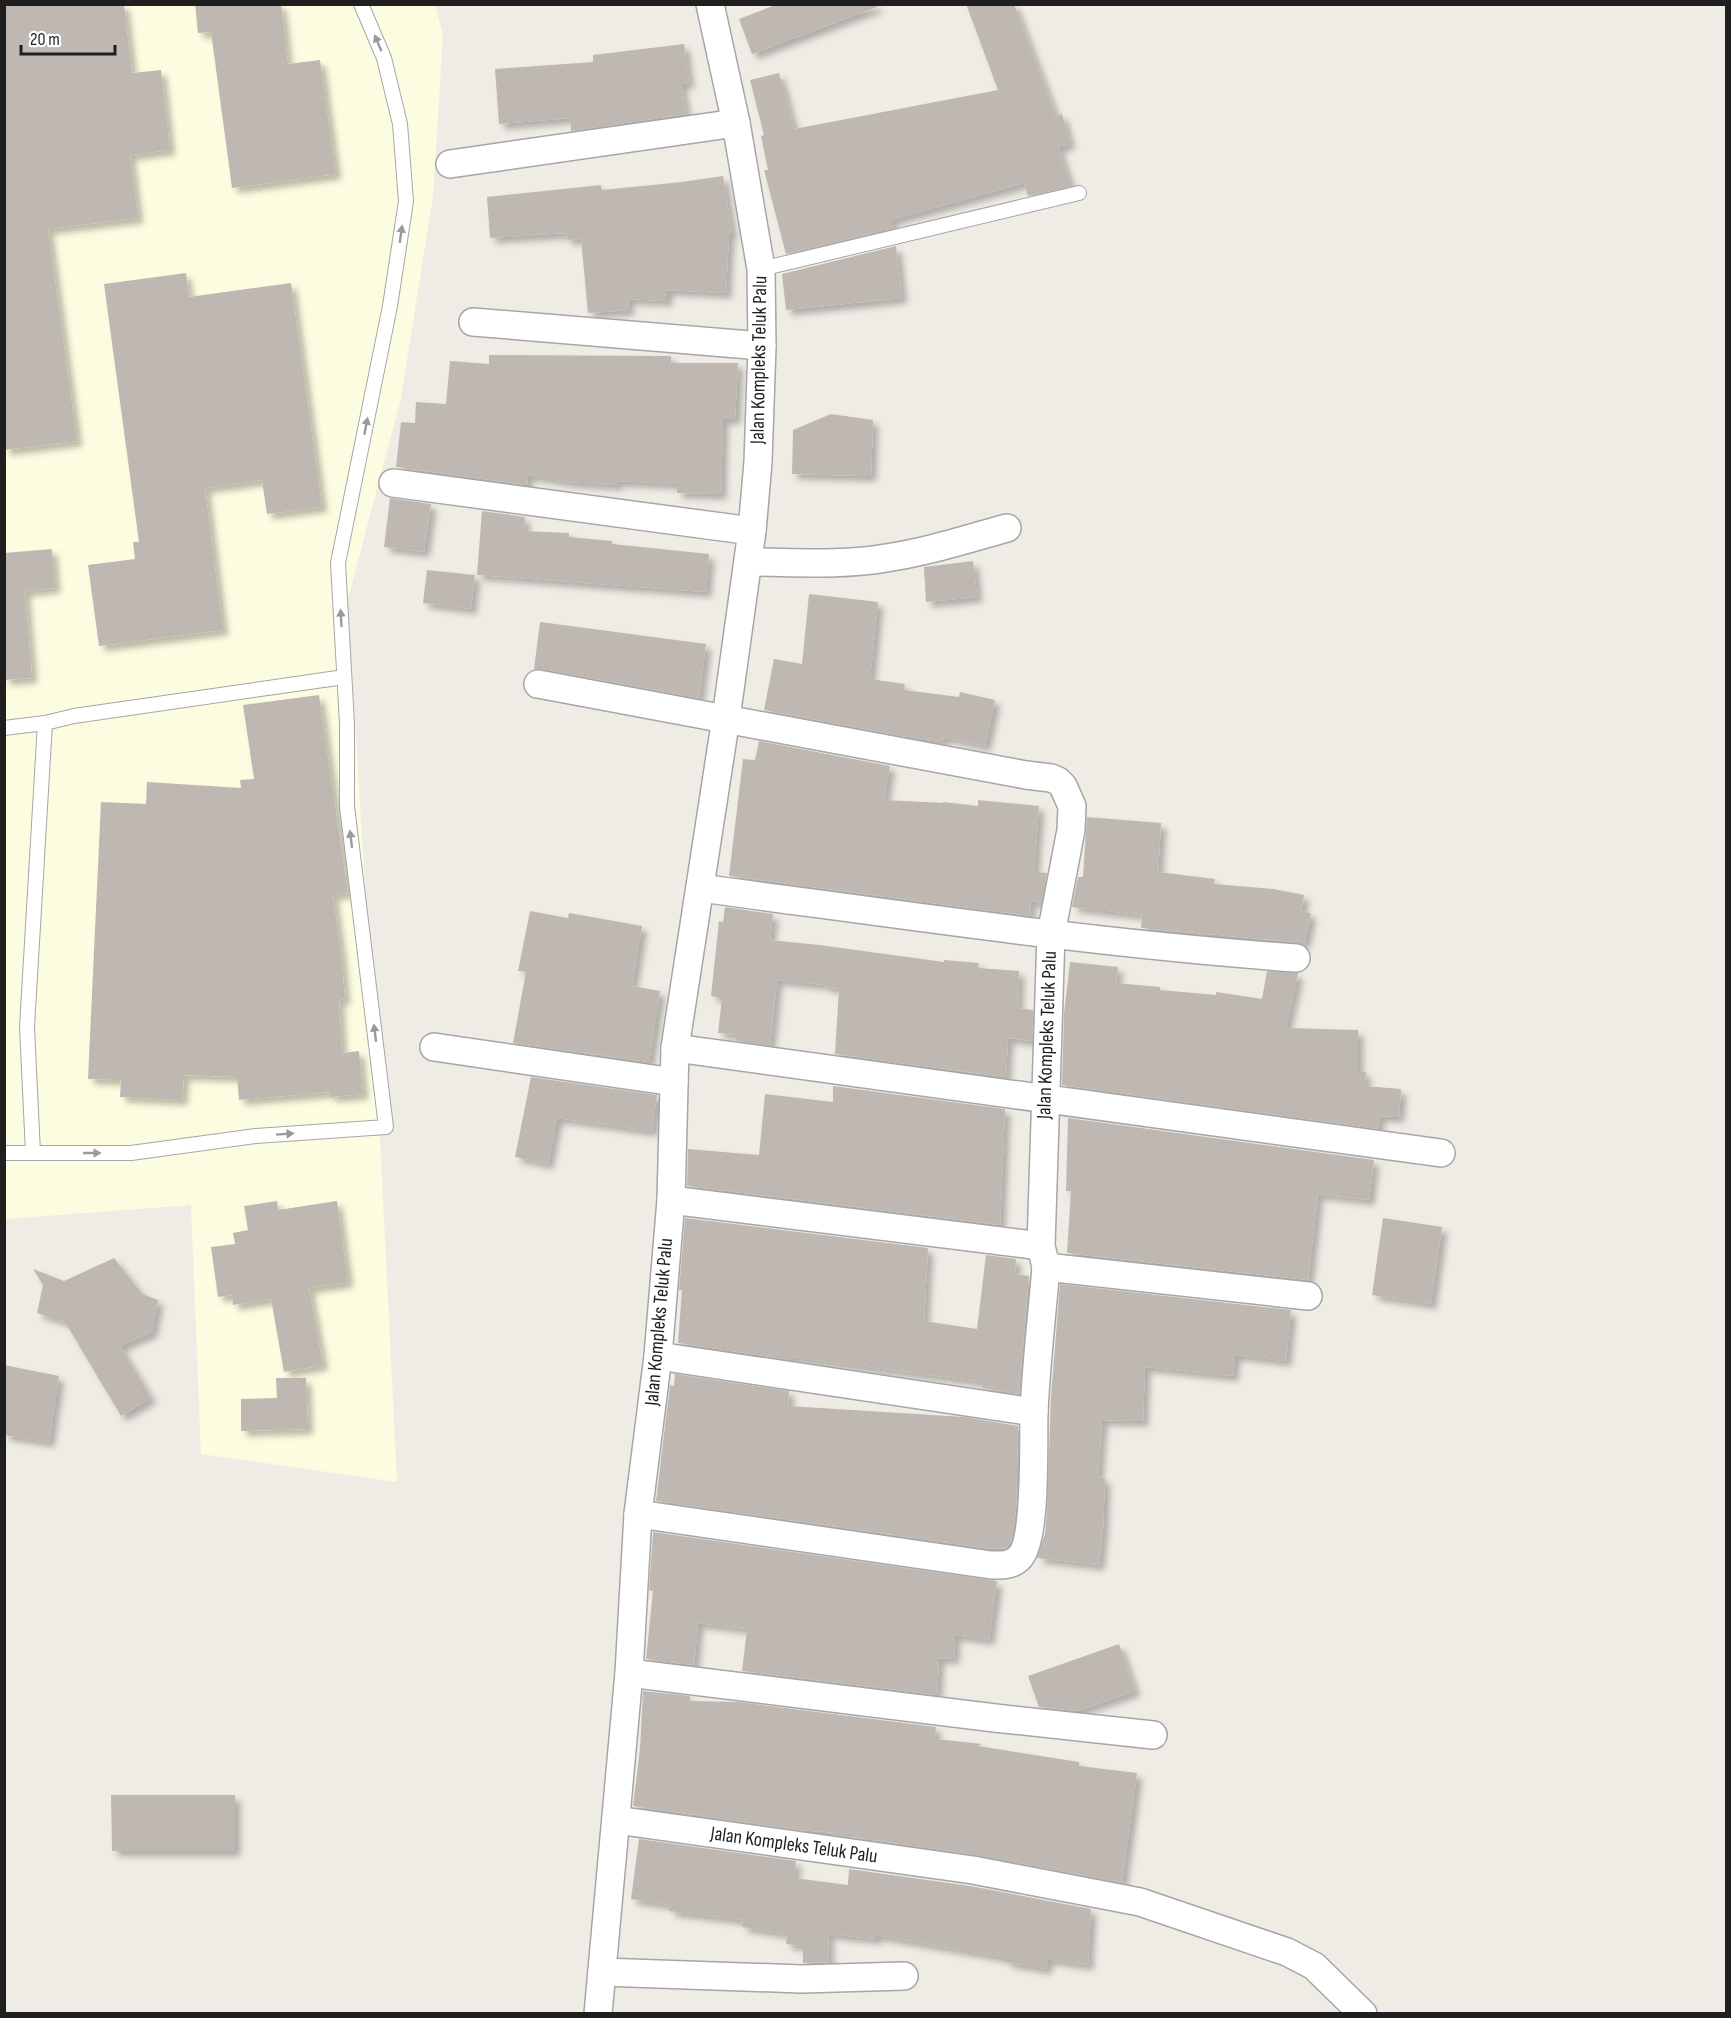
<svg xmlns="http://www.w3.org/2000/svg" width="1731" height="2018" font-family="'Sofia Sans Condensed',sans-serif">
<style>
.education{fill:#fcfde0}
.building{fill:#bfb8b2;filter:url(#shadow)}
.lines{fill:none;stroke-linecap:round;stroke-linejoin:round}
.lane-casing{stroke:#a6a6a6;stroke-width:16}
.street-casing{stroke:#a6a6a6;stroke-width:30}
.lane{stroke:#fff;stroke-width:14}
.street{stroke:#fff;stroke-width:27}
.oneway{fill:#9a9a9a}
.labels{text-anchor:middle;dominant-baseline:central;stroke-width:4.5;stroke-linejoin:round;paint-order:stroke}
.street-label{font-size:20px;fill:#1f1f1f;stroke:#fff}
</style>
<defs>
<filter id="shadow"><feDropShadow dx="5.5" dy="5.5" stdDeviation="3" flood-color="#0004"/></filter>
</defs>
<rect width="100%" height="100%" fill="#efece5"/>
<path class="education" d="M 5,5 L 435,5 L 443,35 L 433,196 L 401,398 L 345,610 L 354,703 L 381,1159 L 397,1482 L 201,1454 L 191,1205 L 5,1219 Z"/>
<g class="building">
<path d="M 4,4 L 124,4 L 132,73 L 161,70 L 170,150 L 130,155 L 138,218 L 48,229 L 77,441 L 4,450 Z"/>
<path d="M 195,4 L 281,4 L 288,64 L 320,60 L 336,174 L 232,188 L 211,32 L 198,33 Z"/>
<path d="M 778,4 L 877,4 L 877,7 L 752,54 L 739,19 Z"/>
<path d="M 966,4 L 1014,4 L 1056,116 L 1062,114 L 1070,144 L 1058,147 L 1071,186 L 1028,196 L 1024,183 L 891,220 L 893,228 L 786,254 L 764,170 L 768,170 L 761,136 L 764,135 L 750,80 L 779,73 L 794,129 L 998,90 Z"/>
<path d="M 684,44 L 689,83 L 681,84 L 686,114 L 571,131 L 571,118 L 499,124 L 495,69 L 593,62 L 593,55 Z"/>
<path d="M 723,176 L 732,234 L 729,234 L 726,293 L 667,290 L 667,301 L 628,299 L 629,310 L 588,313 L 581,239 L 567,240 L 566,233 L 490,238 L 487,197 L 601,185 L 602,190 L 682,182 Z"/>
<path d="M 896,246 L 902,298 L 786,310 L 782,274 Z"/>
<path d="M 186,273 L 189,297 L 291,283 L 322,507 L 267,514 L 262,480 L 205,488 L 223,630 L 99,646 L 88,565 L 135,559 L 133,542 L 139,542 L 104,284 Z"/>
<path d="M 489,355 L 671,356 L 671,363 L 738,363 L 735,419 L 723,419 L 721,494 L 677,493 L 677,484 L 617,481 L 617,485 L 569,482 L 528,475 L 527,485 L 396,467 L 401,422 L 415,423 L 416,402 L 446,404 L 450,361 L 489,364 Z"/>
<path d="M 831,414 L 873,420 L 871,476 L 792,474 L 793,430 Z"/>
<path d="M 390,498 L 431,504 L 424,552 L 384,547 Z"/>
<path d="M 482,511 L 525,517 L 524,531 L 569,533 L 569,537 L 612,541 L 612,544 L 709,554 L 706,592 L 477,575 Z"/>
<path d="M 52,549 L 55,588 L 25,591 L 32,678 L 4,680 L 4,553 Z"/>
<path d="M 973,561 L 977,597 L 926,602 L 924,567 Z"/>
<path d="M 427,570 L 475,575 L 471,609 L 423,603 Z"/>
<path d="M 809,594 L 878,602 L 870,679 L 905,684 L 904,690 L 959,697 L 960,692 L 995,700 L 985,746 L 944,737 L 943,741 L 901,736 L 764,710 L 774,659 L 802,664 Z"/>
<path d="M 540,622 L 706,644 L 699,698 L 541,669 L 534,669 Z"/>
<path d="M 319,695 L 348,893 L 333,895 L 341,954 L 345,999 L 339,1000 L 342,1053 L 359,1051 L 363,1094 L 330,1097 L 330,1092 L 239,1100 L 237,1077 L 184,1075 L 182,1100 L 120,1097 L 121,1080 L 88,1079 L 101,802 L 146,804 L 147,782 L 241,788 L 240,780 L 254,779 L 243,705 Z"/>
<path d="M 759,741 L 890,766 L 884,800 L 943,803 L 943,802 L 978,806 L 978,800 L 1039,806 L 1034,872 L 1047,873 L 1041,903 L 1031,901 L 1030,916 L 729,876 L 743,759 L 755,760 Z"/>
<path d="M 1087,817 L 1161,823 L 1158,872 L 1215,879 L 1214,884 L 1273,889 L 1304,895 L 1301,911 L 1311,913 L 1304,945 L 1297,942 L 1141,928 L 1142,915 L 1072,907 L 1078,877 L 1083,877 Z"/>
<path d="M 725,907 L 773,914 L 770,940 L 819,945 L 944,962 L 944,960 L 979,963 L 978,968 L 1019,971 L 1018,1008 L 1033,1010 L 1032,1041 L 1008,1038 L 1006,1077 L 835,1054 L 839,989 L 825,987 L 826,985 L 777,980 L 770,1045 L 737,1041 L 737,1035 L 718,1033 L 722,999 L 711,996 L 719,921 L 723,922 Z"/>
<path d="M 530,911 L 568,918 L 569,913 L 642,926 L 632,986 L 660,991 L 649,1062 L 513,1043 L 526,972 L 518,971 Z"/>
<path d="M 1070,962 L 1118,967 L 1116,983 L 1160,987 L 1160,990 L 1216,995 L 1216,992 L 1262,999 L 1267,971 L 1298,973 L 1286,1028 L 1358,1030 L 1358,1071 L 1366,1072 L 1364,1086 L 1401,1089 L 1399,1117 L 1380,1116 L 1378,1129 L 1062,1085 L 1064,1014 Z"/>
<path d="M 531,1077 L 657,1095 L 652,1131 L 557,1118 L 548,1164 L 515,1157 Z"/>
<path d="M 833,1086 L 1005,1109 L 1000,1225 L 687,1186 L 688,1149 L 759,1155 L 765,1094 L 833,1102 Z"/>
<path d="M 1068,1118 L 1374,1160 L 1369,1200 L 1318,1194 L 1308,1280 L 1067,1253 L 1071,1191 L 1066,1191 Z"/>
<path d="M 277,1201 L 278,1210 L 337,1201 L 348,1282 L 309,1288 L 323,1365 L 284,1372 L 271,1299 L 233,1305 L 232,1295 L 218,1297 L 211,1247 L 235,1244 L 233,1233 L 248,1230 L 244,1206 Z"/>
<path d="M 685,1218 L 928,1248 L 924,1321 L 977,1329 L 986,1255 L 1016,1259 L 1015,1274 L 1029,1276 L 1019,1394 L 982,1388 L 983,1382 L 791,1357 L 791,1360 L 678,1343 L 682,1290 L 679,1290 Z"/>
<path d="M 1383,1218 L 1442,1227 L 1431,1304 L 1372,1295 Z"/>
<path d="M 114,1258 L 142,1294 L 158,1300 L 152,1332 L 120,1346 L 151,1398 L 121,1416 L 65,1322 L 37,1313 L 43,1285 L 33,1269 L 64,1281 Z"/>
<path d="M 1060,1284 L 1291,1310 L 1286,1361 L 1235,1355 L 1233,1376 L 1145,1367 L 1143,1421 L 1102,1420 L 1098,1477 L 1105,1478 L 1103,1529 L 1099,1565 L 1037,1558 L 1045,1534 L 1047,1511 L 1051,1396 Z"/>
<path d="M 4,1365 L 59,1376 L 49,1442 L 4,1435 Z"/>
<path d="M 675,1374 L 789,1391 L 788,1406 L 964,1417 L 1018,1426 L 1016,1509 L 1011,1541 L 1006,1548 L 992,1549 L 656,1501 L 670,1385 L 674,1386 Z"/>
<path d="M 276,1378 L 306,1378 L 308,1429 L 241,1431 L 241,1399 L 277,1398 Z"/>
<path d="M 653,1532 L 997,1581 L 989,1640 L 955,1635 L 954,1659 L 939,1658 L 937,1695 L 742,1671 L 747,1629 L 698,1623 L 694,1665 L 646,1659 L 653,1591 L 649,1590 Z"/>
<path d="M 1119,1644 L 1135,1691 L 1077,1711 L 1039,1707 L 1028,1676 Z"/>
<path d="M 643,1691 L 690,1696 L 690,1701 L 739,1702 L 936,1727 L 935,1739 L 982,1744 L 978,1746 L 1079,1762 L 1079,1766 L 1137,1773 L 1122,1883 L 976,1855 L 853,1837 L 853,1834 L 799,1830 L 633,1806 L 640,1749 Z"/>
<path d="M 111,1795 L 235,1795 L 235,1851 L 112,1851 Z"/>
<path d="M 639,1839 L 796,1861 L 794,1878 L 848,1885 L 849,1869 L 970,1886 L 1091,1909 L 1088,1965 L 1048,1959 L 1046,1969 L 1006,1962 L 1006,1958 L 876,1935 L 876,1939 L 828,1934 L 829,1962 L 803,1963 L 803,1946 L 786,1944 L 787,1934 L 742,1927 L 743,1920 L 669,1911 L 670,1905 L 631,1899 Z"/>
</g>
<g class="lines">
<defs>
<g id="lane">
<path d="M 761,269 L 1079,193"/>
<path d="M 4,728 L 45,723 L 74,716 L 344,677"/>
<path d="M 4,1153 L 131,1153 L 256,1136 L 386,1127 L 347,806 L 347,724 L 338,563 L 390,306 L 406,201 L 400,124 L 384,58 L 361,4"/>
<path d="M 33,1153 L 27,1027 L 45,723"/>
</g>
<g id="street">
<path d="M 450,164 L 736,123"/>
<path d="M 473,322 L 762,346"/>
<path d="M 393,483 L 752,531"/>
<path d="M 748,562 C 793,562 841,566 886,558 C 927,552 967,539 1007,528"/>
<path d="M 538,684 L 1026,775 L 1051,778 L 1058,781 L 1063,786 L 1072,806 L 1071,830 L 1051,934 L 1041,1246 L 1046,1267 C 1042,1316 1036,1364 1034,1413 C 1033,1441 1037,1538 1020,1557 C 1012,1566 1002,1565 991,1565 L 638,1514"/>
<path d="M 700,888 C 898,914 1096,944 1296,958"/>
<path d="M 434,1047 L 674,1082"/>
<path d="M 675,1048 L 1441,1153"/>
<path d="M 671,1200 L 1041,1246"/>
<path d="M 1046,1267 L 1308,1296"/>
<path d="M 658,1356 L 1034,1412"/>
<path d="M 629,1673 L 995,1718 L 1153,1735"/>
<path d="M 616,1820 L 973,1870 L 1140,1902 L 1287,1952 L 1314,1966 L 1363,2014"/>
<path d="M 602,1972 L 802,1979 L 904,1976"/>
<path d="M 598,2014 L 629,1673 L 638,1514 L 658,1356 L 671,1200 L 675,1048 L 726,718 L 752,531 L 758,462 L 762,346 L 761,269 L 736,123 L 710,4"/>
</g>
</defs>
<use href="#lane" class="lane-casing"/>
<use href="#street" class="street-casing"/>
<use href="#lane" class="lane"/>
<use href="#street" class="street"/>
</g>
<defs><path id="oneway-solid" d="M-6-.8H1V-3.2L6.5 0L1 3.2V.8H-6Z" transform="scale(1.5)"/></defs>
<g class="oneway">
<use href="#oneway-solid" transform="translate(378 43) rotate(-113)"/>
<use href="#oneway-solid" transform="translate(401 234) rotate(-82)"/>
<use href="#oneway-solid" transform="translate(366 426) rotate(-79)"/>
<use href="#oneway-solid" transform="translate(341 618) rotate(-93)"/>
<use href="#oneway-solid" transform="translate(351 839) rotate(-97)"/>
<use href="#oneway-solid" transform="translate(375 1033) rotate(-97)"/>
<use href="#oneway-solid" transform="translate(285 1134) rotate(-4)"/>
<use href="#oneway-solid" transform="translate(92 1153)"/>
</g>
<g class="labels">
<g class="street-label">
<text transform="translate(759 360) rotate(-89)">Jalan Kompleks Teluk Palu</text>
<text transform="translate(1047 1035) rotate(-88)">Jalan Kompleks Teluk Palu</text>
<text transform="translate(659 1322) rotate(-85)">Jalan Kompleks Teluk Palu</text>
<text transform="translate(794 1845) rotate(8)">Jalan Kompleks Teluk Palu</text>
</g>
</g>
<rect width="1731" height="2018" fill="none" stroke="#1f1f1f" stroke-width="12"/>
<path d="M21 45v9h94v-9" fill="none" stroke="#1f1f1f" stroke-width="3"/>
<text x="30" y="45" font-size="18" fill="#1f1f1f" stroke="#ffffff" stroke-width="4.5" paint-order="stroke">20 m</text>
</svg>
